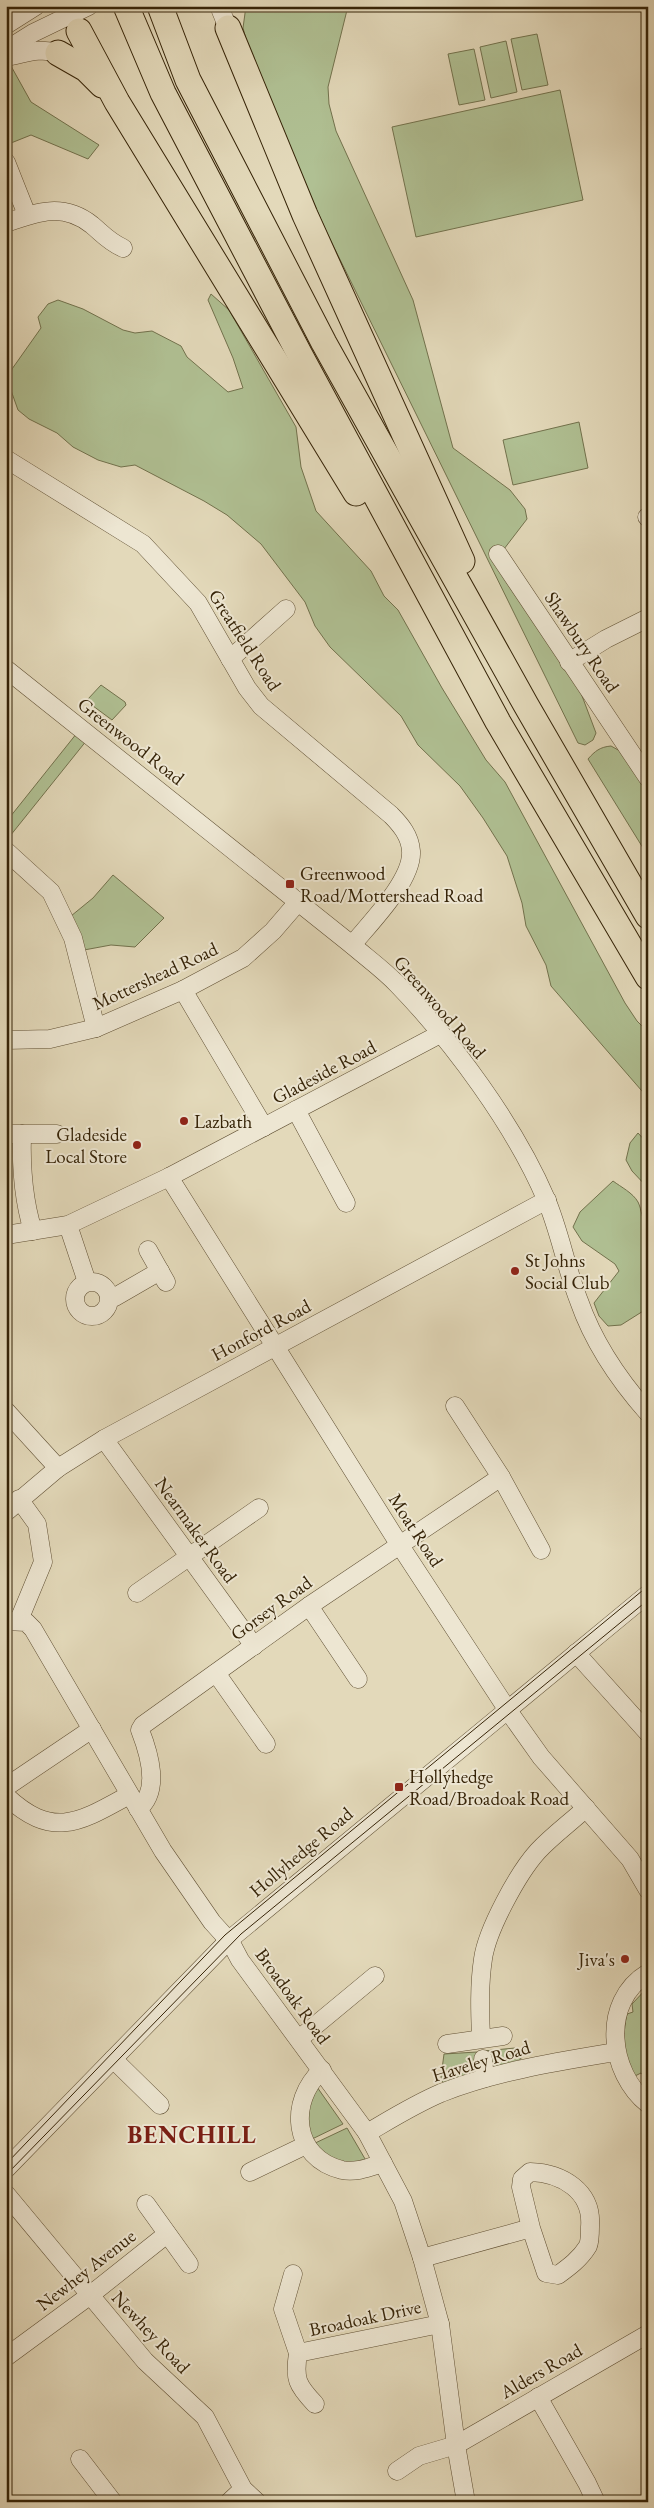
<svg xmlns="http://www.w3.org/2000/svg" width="654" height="2508" font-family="'EB Garamond',serif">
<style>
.green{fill:#b0c093;stroke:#72724d}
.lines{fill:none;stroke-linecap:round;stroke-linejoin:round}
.minor-casing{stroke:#605034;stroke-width:19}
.highway-casing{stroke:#352307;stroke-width:27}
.minor{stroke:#ede6d2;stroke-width:18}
.highway{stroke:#e3d9ba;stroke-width:25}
.tram{stroke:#352307;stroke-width:1}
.poi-dot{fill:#8f2418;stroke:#ede6d2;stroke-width:2}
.labels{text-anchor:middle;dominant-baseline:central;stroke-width:4;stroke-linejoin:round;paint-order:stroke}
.street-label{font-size:19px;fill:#352307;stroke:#ede6d2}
.poi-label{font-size:19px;fill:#352307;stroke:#ede6d2;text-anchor:start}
.district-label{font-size:24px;font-weight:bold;letter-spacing:1px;fill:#7a1f14;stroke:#ede6d2}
</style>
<rect width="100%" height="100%" fill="#e3d9ba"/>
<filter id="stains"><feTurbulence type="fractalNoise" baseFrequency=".004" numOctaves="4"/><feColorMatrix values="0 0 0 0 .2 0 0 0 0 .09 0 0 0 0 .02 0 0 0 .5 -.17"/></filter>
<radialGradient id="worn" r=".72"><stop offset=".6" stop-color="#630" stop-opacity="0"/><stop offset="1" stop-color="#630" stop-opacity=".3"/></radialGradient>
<g class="green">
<path d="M 246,6 L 348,6 L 328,87 L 329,104 L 336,131 L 413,300 L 453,448 L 510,490 L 525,509 L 527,519 L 504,549 L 576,680 L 596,733 L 593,740 L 585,745 L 578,743 L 326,231 L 252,62 L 243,28 Z"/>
<path d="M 537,34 L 548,85 L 522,90 L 511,39 Z"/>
<path d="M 506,41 L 517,92 L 491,98 L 480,47 Z"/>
<path d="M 474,49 L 485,100 L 459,105 L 448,54 Z"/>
<path d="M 6,57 L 31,102 L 99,145 L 88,159 L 31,135 L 6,145 Z"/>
<path d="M 560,90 L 583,200 L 416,237 L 392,127 Z"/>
<path d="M 211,294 L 229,310 L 296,427 L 301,467 L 316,511 L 371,571 L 384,596 L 398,610 L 442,688 L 486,760 L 505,782 L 625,1003 L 637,1021 L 648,1032 L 648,1098 L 551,986 L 546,965 L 526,926 L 522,903 L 507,856 L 483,818 L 460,786 L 418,745 L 401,716 L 330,647 L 315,626 L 305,602 L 261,544 L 227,515 L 204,501 L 135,465 L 121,467 L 98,460 L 73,447 L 57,433 L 29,419 L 18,410 L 8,382 L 12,369 L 41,328 L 38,317 L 48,304 L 58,300 L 83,309 L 123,330 L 135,333 L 152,331 L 181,346 L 187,357 L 228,392 L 243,388 L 233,358 L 208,300 Z"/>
<path d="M 579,422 L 588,468 L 513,485 L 503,440 Z"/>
<path d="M 101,685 L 125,702 L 126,705 L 112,720 L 89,703 L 88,699 Z"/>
<path d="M 77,733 L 87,740 L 6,841 L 6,822 Z"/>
<path d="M 611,746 L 620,751 L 648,786 L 648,856 L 588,759 C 595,751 600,747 611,746 Z"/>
<path d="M 113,875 L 164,918 L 135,947 L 111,945 L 84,950 L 71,916 L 93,898 Z"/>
<path d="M 638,1133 L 648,1144 L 648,1188 L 632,1171 L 626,1160 L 630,1143 Z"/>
<path d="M 613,1181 C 621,1187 633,1193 638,1202 C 642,1210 641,1219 648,1227 L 648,1308 L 621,1325 L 608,1326 L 599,1316 L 594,1303 L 619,1271 L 615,1264 L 582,1241 L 573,1227 L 580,1212 Z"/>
<path d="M 648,1987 L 648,2081 L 641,2073 L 635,2076 C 623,2057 622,2036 627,2014 L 633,2012 L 632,2004 Z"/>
<path d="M 515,2048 L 522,2057 L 518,2062 L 497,2068 L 485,2061 L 484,2051 Z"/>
<path d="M 477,2052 L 478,2059 L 473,2075 L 445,2088 L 441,2077 L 444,2054 Z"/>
<path d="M 317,2087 L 343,2124 L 308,2141 C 303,2125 306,2101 317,2087 Z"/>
<path d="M 347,2128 L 368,2164 L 344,2168 L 311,2145 Z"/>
</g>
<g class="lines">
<defs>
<g id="minor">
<path d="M 219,6 L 228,28"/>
<path d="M 6,25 L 36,6"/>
<path d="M 6,50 L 33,33 L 89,6"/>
<path d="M 6,57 C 24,54 39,47 58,53"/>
<path d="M 6,162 L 27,215"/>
<path d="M 6,223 C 37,212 63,202 92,225 C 104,235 108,241 123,248"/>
<path d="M 6,459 L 143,544 L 198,603 L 247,688 L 261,706 L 391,815 C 401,825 410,836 411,851 C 413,880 370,923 352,945"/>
<path d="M 647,517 L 648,518"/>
<path d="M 498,554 L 648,778"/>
<path d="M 230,659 L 286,609"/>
<path d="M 569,662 L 606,639 L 648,618"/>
<path d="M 6,669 L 352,945 C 367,958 384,970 398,985 C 453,1042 515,1126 546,1199 C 560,1232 566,1268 579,1301 C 594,1344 618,1379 648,1413"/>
<path d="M 6,851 L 51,892 L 73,938 L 96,1028"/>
<path d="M 183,990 L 264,1127"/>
<path d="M 6,1040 L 50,1039 L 96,1028 L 183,990 L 243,958 L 273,931 L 298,902"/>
<path d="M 296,1110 L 346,1203"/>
<path d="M 6,1134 L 57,1134"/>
<path d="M 22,1134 C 21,1167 23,1199 33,1231"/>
<path d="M 169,1177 L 399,1544 L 509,1712 L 541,1757 L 630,1859 L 648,1890"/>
<path d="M 68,1225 L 87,1282"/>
<path d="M 6,1235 L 68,1225 L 169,1177 L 440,1034"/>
<path d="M 148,1250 L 166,1282"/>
<circle cx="92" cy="1299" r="17"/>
<path d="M 109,1296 L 115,1297 L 160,1271"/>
<path d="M 455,1406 L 501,1477 L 541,1550"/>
<path d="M 6,1411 L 58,1468"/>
<path d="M 104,1439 L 254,1646"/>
<path d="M 19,1499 L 37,1524 L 43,1562 L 19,1620"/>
<path d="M 6,1512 L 58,1468 L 104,1439 L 547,1200"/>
<path d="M 137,1593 L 259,1508"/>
<path d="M 309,1606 L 358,1679"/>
<path d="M 6,1621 L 26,1622 L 33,1629 L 163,1851 L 212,1922 L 231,1943 L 240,1960 L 367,2133 L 403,2201 L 422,2258 L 440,2324 L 456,2445 L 466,2502"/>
<path d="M 576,1653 L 648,1733"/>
<path d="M 216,1673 L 266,1744"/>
<path d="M 6,1787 L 92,1729"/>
<path d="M 6,1796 C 53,1840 80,1822 129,1795"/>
<path d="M 138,1809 C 161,1791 149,1753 140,1730 L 143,1725 L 309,1606 L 501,1477"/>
<path d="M 648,1973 C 600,2002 609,2073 648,2104"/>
<path d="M 481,2038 C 480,2012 479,1985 483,1959 C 487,1930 518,1873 538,1851 C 553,1835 571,1822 586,1808"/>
<path d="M 299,2039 L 375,1976"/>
<path d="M 447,2044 L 503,2036"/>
<path d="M 113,2059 L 160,2105"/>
<path d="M 483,2059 L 485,2078"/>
<path d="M 322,2070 C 288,2101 292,2158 342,2170 C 356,2173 370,2167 383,2163"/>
<path d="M 367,2133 C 391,2119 415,2104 441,2093 C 497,2071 556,2062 616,2052"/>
<path d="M 6,2169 L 229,1940 L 648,1594"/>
<path d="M 250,2172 L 306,2145"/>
<path d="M 6,2194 L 145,2361 L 205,2417 L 243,2489 L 257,2502"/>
<path d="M 146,2204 L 189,2264"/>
<path d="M 422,2258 L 531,2228 L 546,2273 L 558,2275 C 569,2267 580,2259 588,2246 C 590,2241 590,2233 590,2227 C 593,2191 562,2173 530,2172 L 522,2179 L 521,2187 L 531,2228"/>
<path d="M 293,2274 L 283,2309 L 298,2353"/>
<path d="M 6,2357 L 89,2296 L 167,2234"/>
<path d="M 538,2397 L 587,2483 L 596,2502"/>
<path d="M 315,2404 C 297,2385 294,2379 298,2353 L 440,2324"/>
<path d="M 80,2459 L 113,2502"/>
<path d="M 397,2471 L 419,2456 L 456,2445 L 648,2334"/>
<path d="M 229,2502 L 243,2489"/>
</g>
<g id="highway">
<path d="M 126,6 L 163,93 L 300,355 L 498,722 L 648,977"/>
<path d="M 160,6 L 188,80 L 324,343 L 526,705 L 648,916"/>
<path d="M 228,28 L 305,215 L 462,561"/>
<path d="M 79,31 L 117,102 L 356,493"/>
<path d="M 58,53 L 86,69 L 102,85"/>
</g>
</defs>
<use href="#minor" class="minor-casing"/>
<use href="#highway" class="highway-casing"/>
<use href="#minor" class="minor"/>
<use href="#highway" class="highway"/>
<g class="tram">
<path d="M 6,2164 L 225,1935 L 648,1586"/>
<path d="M 6,2175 L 241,1934 L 648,1600"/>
</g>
</g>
<g class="poi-dot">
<rect x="285" y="879" width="10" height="10" rx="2.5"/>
<circle cx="184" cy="1121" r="5"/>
<circle cx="137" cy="1145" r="5"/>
<circle cx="515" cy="1271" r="5"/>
<rect x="394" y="1782" width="10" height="10" rx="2.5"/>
<circle cx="625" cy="1959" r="5"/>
</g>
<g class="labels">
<g class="street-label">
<text transform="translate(245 640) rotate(57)">Greatfield Road</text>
<text transform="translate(582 642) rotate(56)">Shawbury Road</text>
<text transform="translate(131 741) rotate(38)">Greenwood Road</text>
<text transform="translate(155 976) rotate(-25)">Mottershead Road</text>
<text transform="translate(440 1007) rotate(49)">Greenwood Road</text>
<text transform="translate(324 1072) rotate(-28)">Gladeside Road</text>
<text transform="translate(261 1330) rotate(-28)">Honford Road</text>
<text transform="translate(196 1530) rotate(54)">Nearmaker Road</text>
<text transform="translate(416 1530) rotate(57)">Moat Road</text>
<text transform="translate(271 1608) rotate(-36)">Gorsey Road</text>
<text transform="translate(301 1852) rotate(-40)">Hollyhedge Road</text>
<text transform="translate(293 1996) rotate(54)">Broadoak Road</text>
<text transform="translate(481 2061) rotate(-17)">Haveley Road</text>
<text transform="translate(86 2270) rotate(-38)">Newhey Avenue</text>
<text transform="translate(365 2318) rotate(-12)">Broadoak Drive</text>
<text transform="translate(151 2332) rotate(47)">Newhey Road</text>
<text transform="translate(541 2371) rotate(-30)">Alders Road</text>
</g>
<g class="poi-label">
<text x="300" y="873">Greenwood<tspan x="300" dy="22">Road/Mottershead Road</tspan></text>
<text x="194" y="1121">Lazbath</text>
<text x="127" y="1134" text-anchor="end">Gladeside<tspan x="127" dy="22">Local Store</tspan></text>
<text x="525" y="1260">St Johns<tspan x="525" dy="22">Social Club</tspan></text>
<text x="409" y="1776">Hollyhedge<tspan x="409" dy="22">Road/Broadoak Road</tspan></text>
<text x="615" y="1959" text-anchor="end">Jiva's</text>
</g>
<g class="district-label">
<text x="192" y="2134">BENCHILL</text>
</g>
</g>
<rect width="654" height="2508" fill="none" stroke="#e3d9ba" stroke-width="25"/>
<rect x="8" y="8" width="639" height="2493" fill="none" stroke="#352307" stroke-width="2.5"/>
<rect x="12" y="12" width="629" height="2483" fill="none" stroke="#352307"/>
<rect width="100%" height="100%" filter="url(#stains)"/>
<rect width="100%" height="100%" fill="url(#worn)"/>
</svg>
